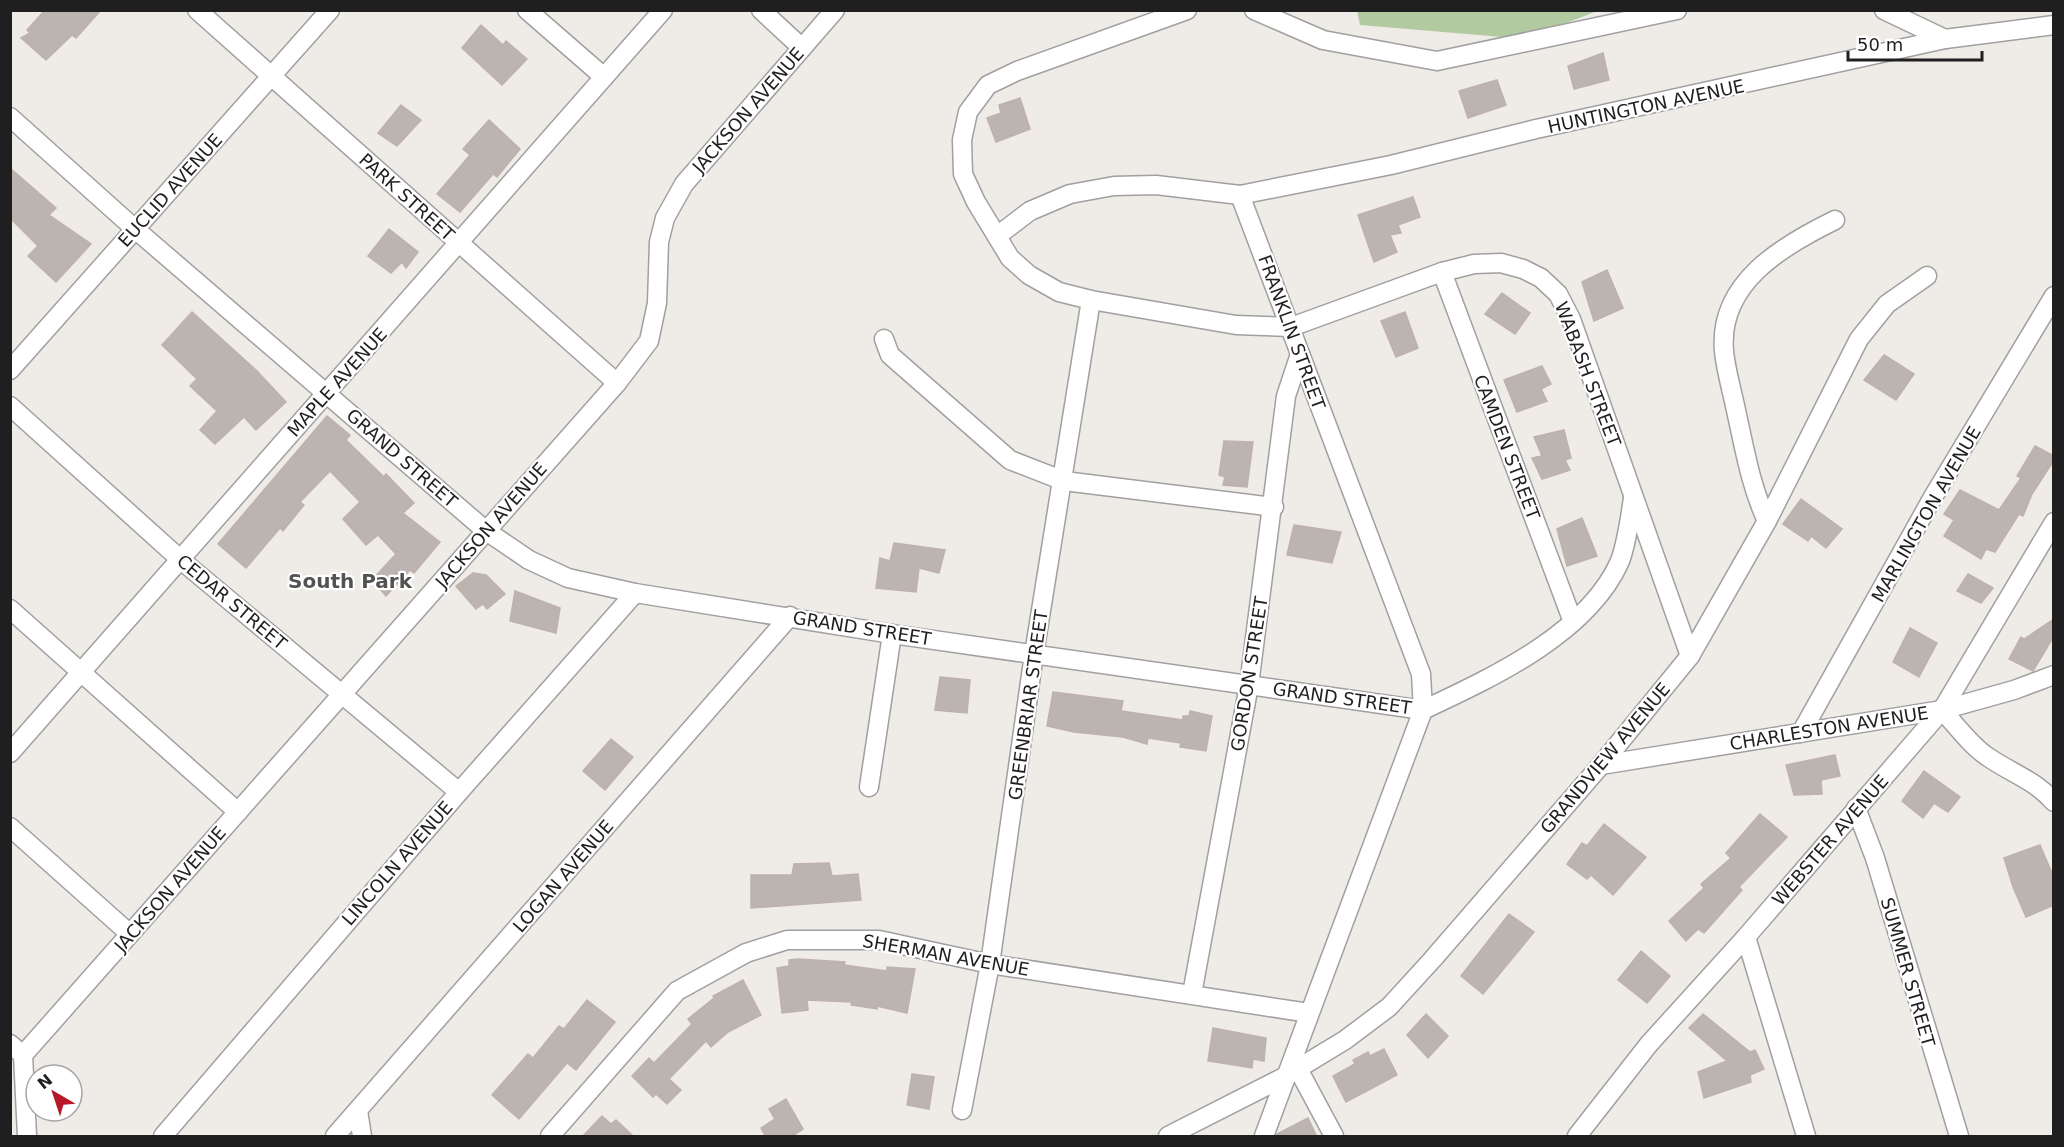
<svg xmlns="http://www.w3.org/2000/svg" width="2064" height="1147" font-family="'DejaVu Sans',sans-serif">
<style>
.forest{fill:#b1caa0}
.building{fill:#bcb4b0;stroke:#bfb1ab;stroke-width:1.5}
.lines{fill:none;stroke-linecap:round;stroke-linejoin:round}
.minor-casing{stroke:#a0a0a0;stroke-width:21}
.minor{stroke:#fff;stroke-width:18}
.labels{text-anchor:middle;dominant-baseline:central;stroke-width:4.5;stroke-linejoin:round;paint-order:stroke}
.street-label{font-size:18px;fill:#1f1f1f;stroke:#fff}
.neighbourhood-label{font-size:20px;font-weight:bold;fill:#525252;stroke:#fff}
</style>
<rect width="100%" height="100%" fill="#efebe7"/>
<path class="forest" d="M 1357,11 L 1597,11 L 1526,39 L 1360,25 Z"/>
<g class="building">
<path d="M 45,10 L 101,10 L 76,38 L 72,35 L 46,60 L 21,38 L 30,33 L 27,30 Z"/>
<path d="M 481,25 L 503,45 L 506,41 L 527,59 L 502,85 L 462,48 Z"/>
<path d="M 1603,53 L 1609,80 L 1574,89 L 1568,66 Z"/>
<path d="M 1497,80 L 1506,105 L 1468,118 L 1459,91 Z"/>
<path d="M 1020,98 L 1030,129 L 996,142 L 987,118 L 1001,113 L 999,105 Z"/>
<path d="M 401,105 L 421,120 L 397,146 L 378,133 Z"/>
<path d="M 489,120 L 520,149 L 497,177 L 493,174 L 460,212 L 437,194 L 470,155 L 463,149 Z"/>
<path d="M 10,168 L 56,208 L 49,215 L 91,244 L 56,282 L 28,256 L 38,246 L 10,218 Z"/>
<path d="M 1413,197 L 1420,217 L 1398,225 L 1401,233 L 1390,235 L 1397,252 L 1374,262 L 1358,215 Z"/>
<path d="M 389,229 L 418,252 L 406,268 L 402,262 L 391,273 L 368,256 Z"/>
<path d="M 1607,270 L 1623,308 L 1594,321 L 1582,282 Z"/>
<path d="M 1502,293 L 1530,313 L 1515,334 L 1485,314 Z"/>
<path d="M 192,312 L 257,371 L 286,402 L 256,430 L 244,417 L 215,444 L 200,430 L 217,411 L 190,386 L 197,379 L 162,345 Z"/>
<path d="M 1405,312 L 1418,348 L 1396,357 L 1381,321 Z"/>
<path d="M 1884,355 L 1914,374 L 1896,400 L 1864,380 Z"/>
<path d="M 1542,366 L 1551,384 L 1541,389 L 1547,401 L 1517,412 L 1504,380 Z"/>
<path d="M 327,416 L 350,435 L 346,440 L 384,477 L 386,474 L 414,503 L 403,513 L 440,542 L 414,573 L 410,570 L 386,596 L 372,580 L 396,554 L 378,535 L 366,545 L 343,519 L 360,502 L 330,471 L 300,502 L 304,505 L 283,531 L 280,528 L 246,568 L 218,544 Z"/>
<path d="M 1564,430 L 1571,458 L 1565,460 L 1570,470 L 1542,479 L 1532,458 L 1542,456 L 1534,437 Z"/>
<path d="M 1224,441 L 1253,442 L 1247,487 L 1223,485 L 1225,477 L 1219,475 Z"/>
<path d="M 2035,446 L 2054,456 L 2054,460 L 2032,494 L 2023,516 L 2019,514 L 1995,552 L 1986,549 L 1981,559 L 1944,536 L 1954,520 L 1944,514 L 1960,490 L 1999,510 L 2021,478 L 2017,476 Z"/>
<path d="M 1801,499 L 1842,529 L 1826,548 L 1811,536 L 1808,541 L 1783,524 Z"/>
<path d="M 1582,518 L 1597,556 L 1567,566 L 1557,529 Z"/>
<path d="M 1294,525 L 1341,532 L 1332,563 L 1287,555 Z"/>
<path d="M 894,543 L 945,550 L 939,573 L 919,568 L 916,592 L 876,588 L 880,558 L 890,561 Z"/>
<path d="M 473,573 L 486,575 L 505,594 L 487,609 L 483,604 L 476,609 L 456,586 Z"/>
<path d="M 1968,574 L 1993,588 L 1981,603 L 1957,591 Z"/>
<path d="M 515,591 L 560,608 L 556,633 L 510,621 Z"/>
<path d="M 2054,619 L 2054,636 L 2033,671 L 2009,659 L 2021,637 L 2024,639 Z"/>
<path d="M 1910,628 L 1937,643 L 1919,677 L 1893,662 Z"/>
<path d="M 940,677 L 970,680 L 967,713 L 935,710 Z"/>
<path d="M 1053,692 L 1123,701 L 1121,711 L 1183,720 L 1183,716 L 1189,716 L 1190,711 L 1212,716 L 1206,751 L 1180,747 L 1181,743 L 1148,738 L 1147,744 L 1123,737 L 1074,732 L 1047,726 Z"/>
<path d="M 611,739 L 633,757 L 605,790 L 583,771 Z"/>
<path d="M 1835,755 L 1840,776 L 1821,780 L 1822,794 L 1794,795 L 1786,765 Z"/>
<path d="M 1924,771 L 1960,797 L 1948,812 L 1934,803 L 1923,818 L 1902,801 Z"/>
<path d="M 1760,814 L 1787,837 L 1739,887 L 1742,890 L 1704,933 L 1698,929 L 1686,941 L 1669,921 L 1704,888 L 1701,884 L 1731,858 L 1726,853 Z"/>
<path d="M 1604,824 L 1646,857 L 1613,895 L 1591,875 L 1587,879 L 1567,864 L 1582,843 L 1587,846 Z"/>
<path d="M 2040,845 L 2054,878 L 2054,905 L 2026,917 L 2013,887 L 2004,858 Z"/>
<path d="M 829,863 L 832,876 L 858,874 L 861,900 L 751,908 L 751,875 L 792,875 L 794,864 Z"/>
<path d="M 1509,914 L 1534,932 L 1483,994 L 1461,976 Z"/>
<path d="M 1641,951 L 1670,976 L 1647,1003 L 1618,980 Z"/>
<path d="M 798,959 L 845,962 L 844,965 L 887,971 L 887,967 L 915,969 L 907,1013 L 877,1006 L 877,1009 L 851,1005 L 852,1002 L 807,1000 L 808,1010 L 782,1013 L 777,968 L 789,966 L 789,960 Z"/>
<path d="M 743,980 L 761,1015 L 728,1032 L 711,1047 L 706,1041 L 669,1079 L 681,1090 L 667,1104 L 656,1094 L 653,1097 L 632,1076 L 649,1058 L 654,1063 L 692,1024 L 688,1019 L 714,998 L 713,996 Z"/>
<path d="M 587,1000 L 615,1022 L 576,1070 L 567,1063 L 519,1119 L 492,1095 L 528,1054 L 533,1058 L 559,1026 L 564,1029 Z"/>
<path d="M 1426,1014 L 1448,1036 L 1428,1058 L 1407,1035 Z"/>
<path d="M 1703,1014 L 1750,1052 L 1755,1050 L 1764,1069 L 1750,1075 L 1751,1082 L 1704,1098 L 1698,1072 L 1727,1061 L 1689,1028 Z"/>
<path d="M 1213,1028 L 1266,1038 L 1264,1061 L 1253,1059 L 1252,1068 L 1208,1061 Z"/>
<path d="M 1384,1049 L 1397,1075 L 1346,1102 L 1333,1076 L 1355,1064 L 1353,1060 L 1368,1052 L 1370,1056 Z"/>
<path d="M 912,1074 L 934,1077 L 929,1109 L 907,1105 Z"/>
<path d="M 786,1099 L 803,1129 L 791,1137 L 766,1137 L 761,1128 L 775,1119 L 769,1109 Z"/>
<path d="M 602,1116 L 611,1124 L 616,1120 L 634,1137 L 582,1137 Z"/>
<path d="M 1308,1118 L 1317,1137 L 1276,1137 L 1277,1134 Z"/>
</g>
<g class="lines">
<defs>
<g id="minor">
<path d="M 197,10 L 617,383"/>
<path d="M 527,10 L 604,77"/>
<path d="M 761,10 L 802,48"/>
<path d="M 1187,10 L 1017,71 L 988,85 L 968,112 L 962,140 L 963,174 L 976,202 L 1010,258 L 1029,275 L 1059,292 L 1091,300 L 1236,325 L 1291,327 L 1442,272 L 1474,264 L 1501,263 L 1523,269 L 1541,278 L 1558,294 L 1571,319 L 1690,656"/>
<path d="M 1254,10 L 1323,40 L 1437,61 L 1677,10"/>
<path d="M 1884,10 L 1945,39"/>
<path d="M 10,117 L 135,229 L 485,530 L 529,560 L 568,578 L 635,593 L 892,634 L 1423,710"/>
<path d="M 1240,195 L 1421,674 L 1423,710 L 1264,1136"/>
<path d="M 997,236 L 1030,211 L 1070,194 L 1114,186 L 1156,185 L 1240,195 L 1391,165 L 1536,129 L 1945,39 L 2054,25"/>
<path d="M 1442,272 L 1573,622"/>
<path d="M 884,339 L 890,355 L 1010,460 L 1064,481 L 1274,507"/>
<path d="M 10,370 L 330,10"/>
<path d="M 10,406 L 181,560 L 459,792"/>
<path d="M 1767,521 C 1751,487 1745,451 1737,415 C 1733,394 1726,372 1724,351 C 1718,283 1782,246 1835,220"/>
<path d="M 10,609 L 238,812"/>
<path d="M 1423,710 C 1491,678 1588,634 1620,561 C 1627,542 1630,518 1633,498"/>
<path d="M 1942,710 C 1956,725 1971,746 1988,757 C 2011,773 2035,780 2054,802"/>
<path d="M 1801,733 L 1933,497 L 2054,296"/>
<path d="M 10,753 L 663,10"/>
<path d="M 1601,765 L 1942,710 L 2014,690 L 2054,675"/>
<path d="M 869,787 L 892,634"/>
<path d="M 1856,808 L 1875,858 L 1959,1136"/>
<path d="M 10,827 L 130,934"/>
<path d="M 1746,937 L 1806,1136"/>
<path d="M 1192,994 L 1249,685 L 1286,396 L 1300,354"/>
<path d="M 10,1044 L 23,1055 L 27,1136"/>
<path d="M 23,1055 L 617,383 L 649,341 L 657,303 L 659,242 L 665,218 L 684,184 L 835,10"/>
<path d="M 1297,1067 L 1334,1136"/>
<path d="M 962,1110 L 990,964 L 1034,654 L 1091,300"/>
<path d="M 358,1111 L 362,1136"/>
<path d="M 163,1136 L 459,792 L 635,593"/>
<path d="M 335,1136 L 790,616"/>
<path d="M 550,1136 L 677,991 L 746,953 L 787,940 L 879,940 L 990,964 L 1309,1013"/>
<path d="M 1168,1136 L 1284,1077 L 1345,1040 L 1389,1007 L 1432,960 L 1601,765 L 1690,656 L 1767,521 L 1859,339 L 1887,304 L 1927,276"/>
<path d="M 1577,1136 L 1649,1044 L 1746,937 L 1942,710 L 2054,522"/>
</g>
</defs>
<use href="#minor" class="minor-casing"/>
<use href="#minor" class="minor"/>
</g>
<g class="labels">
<g class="street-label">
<text transform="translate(1646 106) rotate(-12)">HUNTINGTON AVENUE</text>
<text transform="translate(748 110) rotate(-49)">JACKSON AVENUE</text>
<text transform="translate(170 190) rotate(-48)">EUCLID AVENUE</text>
<text transform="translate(407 197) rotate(42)">PARK STREET</text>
<text transform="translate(1292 332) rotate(70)">FRANKLIN STREET</text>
<text transform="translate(1588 374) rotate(69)">WABASH STREET</text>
<text transform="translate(337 382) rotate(-48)">MAPLE AVENUE</text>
<text transform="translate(1507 447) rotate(69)">CAMDEN STREET</text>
<text transform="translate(402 458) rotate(41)">GRAND STREET</text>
<text transform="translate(1926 514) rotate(-60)">MARLINGTON AVENUE</text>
<text transform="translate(491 525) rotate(-49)">JACKSON AVENUE</text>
<text transform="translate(232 602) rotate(40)">CEDAR STREET</text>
<text transform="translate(862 628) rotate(9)">GRAND STREET</text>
<text transform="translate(1249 674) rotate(-81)">GORDON STREET</text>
<text transform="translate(1342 698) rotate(8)">GRAND STREET</text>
<text transform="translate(1028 705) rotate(-82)">GREENBRIAR STREET</text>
<text transform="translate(1829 728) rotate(-9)">CHARLESTON AVENUE</text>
<text transform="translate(1605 758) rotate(-50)">GRANDVIEW AVENUE</text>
<text transform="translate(1830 840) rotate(-49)">WEBSTER AVENUE</text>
<text transform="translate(397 863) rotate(-49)">LINCOLN AVENUE</text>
<text transform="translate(563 876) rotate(-49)">LOGAN AVENUE</text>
<text transform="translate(170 889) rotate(-49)">JACKSON AVENUE</text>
<text transform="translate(946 955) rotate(10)">SHERMAN AVENUE</text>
<text transform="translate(1908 972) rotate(74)">SUMMER STREET</text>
</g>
<g class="neighbourhood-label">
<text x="350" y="581">South Park</text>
</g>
</g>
<rect width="2064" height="1147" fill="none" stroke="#1f1f1f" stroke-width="24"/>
<g transform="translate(54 1093) rotate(321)"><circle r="28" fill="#ffffff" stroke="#a5a5a5" stroke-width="1.5"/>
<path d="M0-4.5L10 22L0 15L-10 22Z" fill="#b8172a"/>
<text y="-9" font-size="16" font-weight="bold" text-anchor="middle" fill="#1f1f1f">N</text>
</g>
<path d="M1848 51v9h134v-9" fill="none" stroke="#1f1f1f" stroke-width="3"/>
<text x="1857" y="51" font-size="18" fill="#1f1f1f" stroke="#ffffff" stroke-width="4.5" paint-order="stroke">50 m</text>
</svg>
